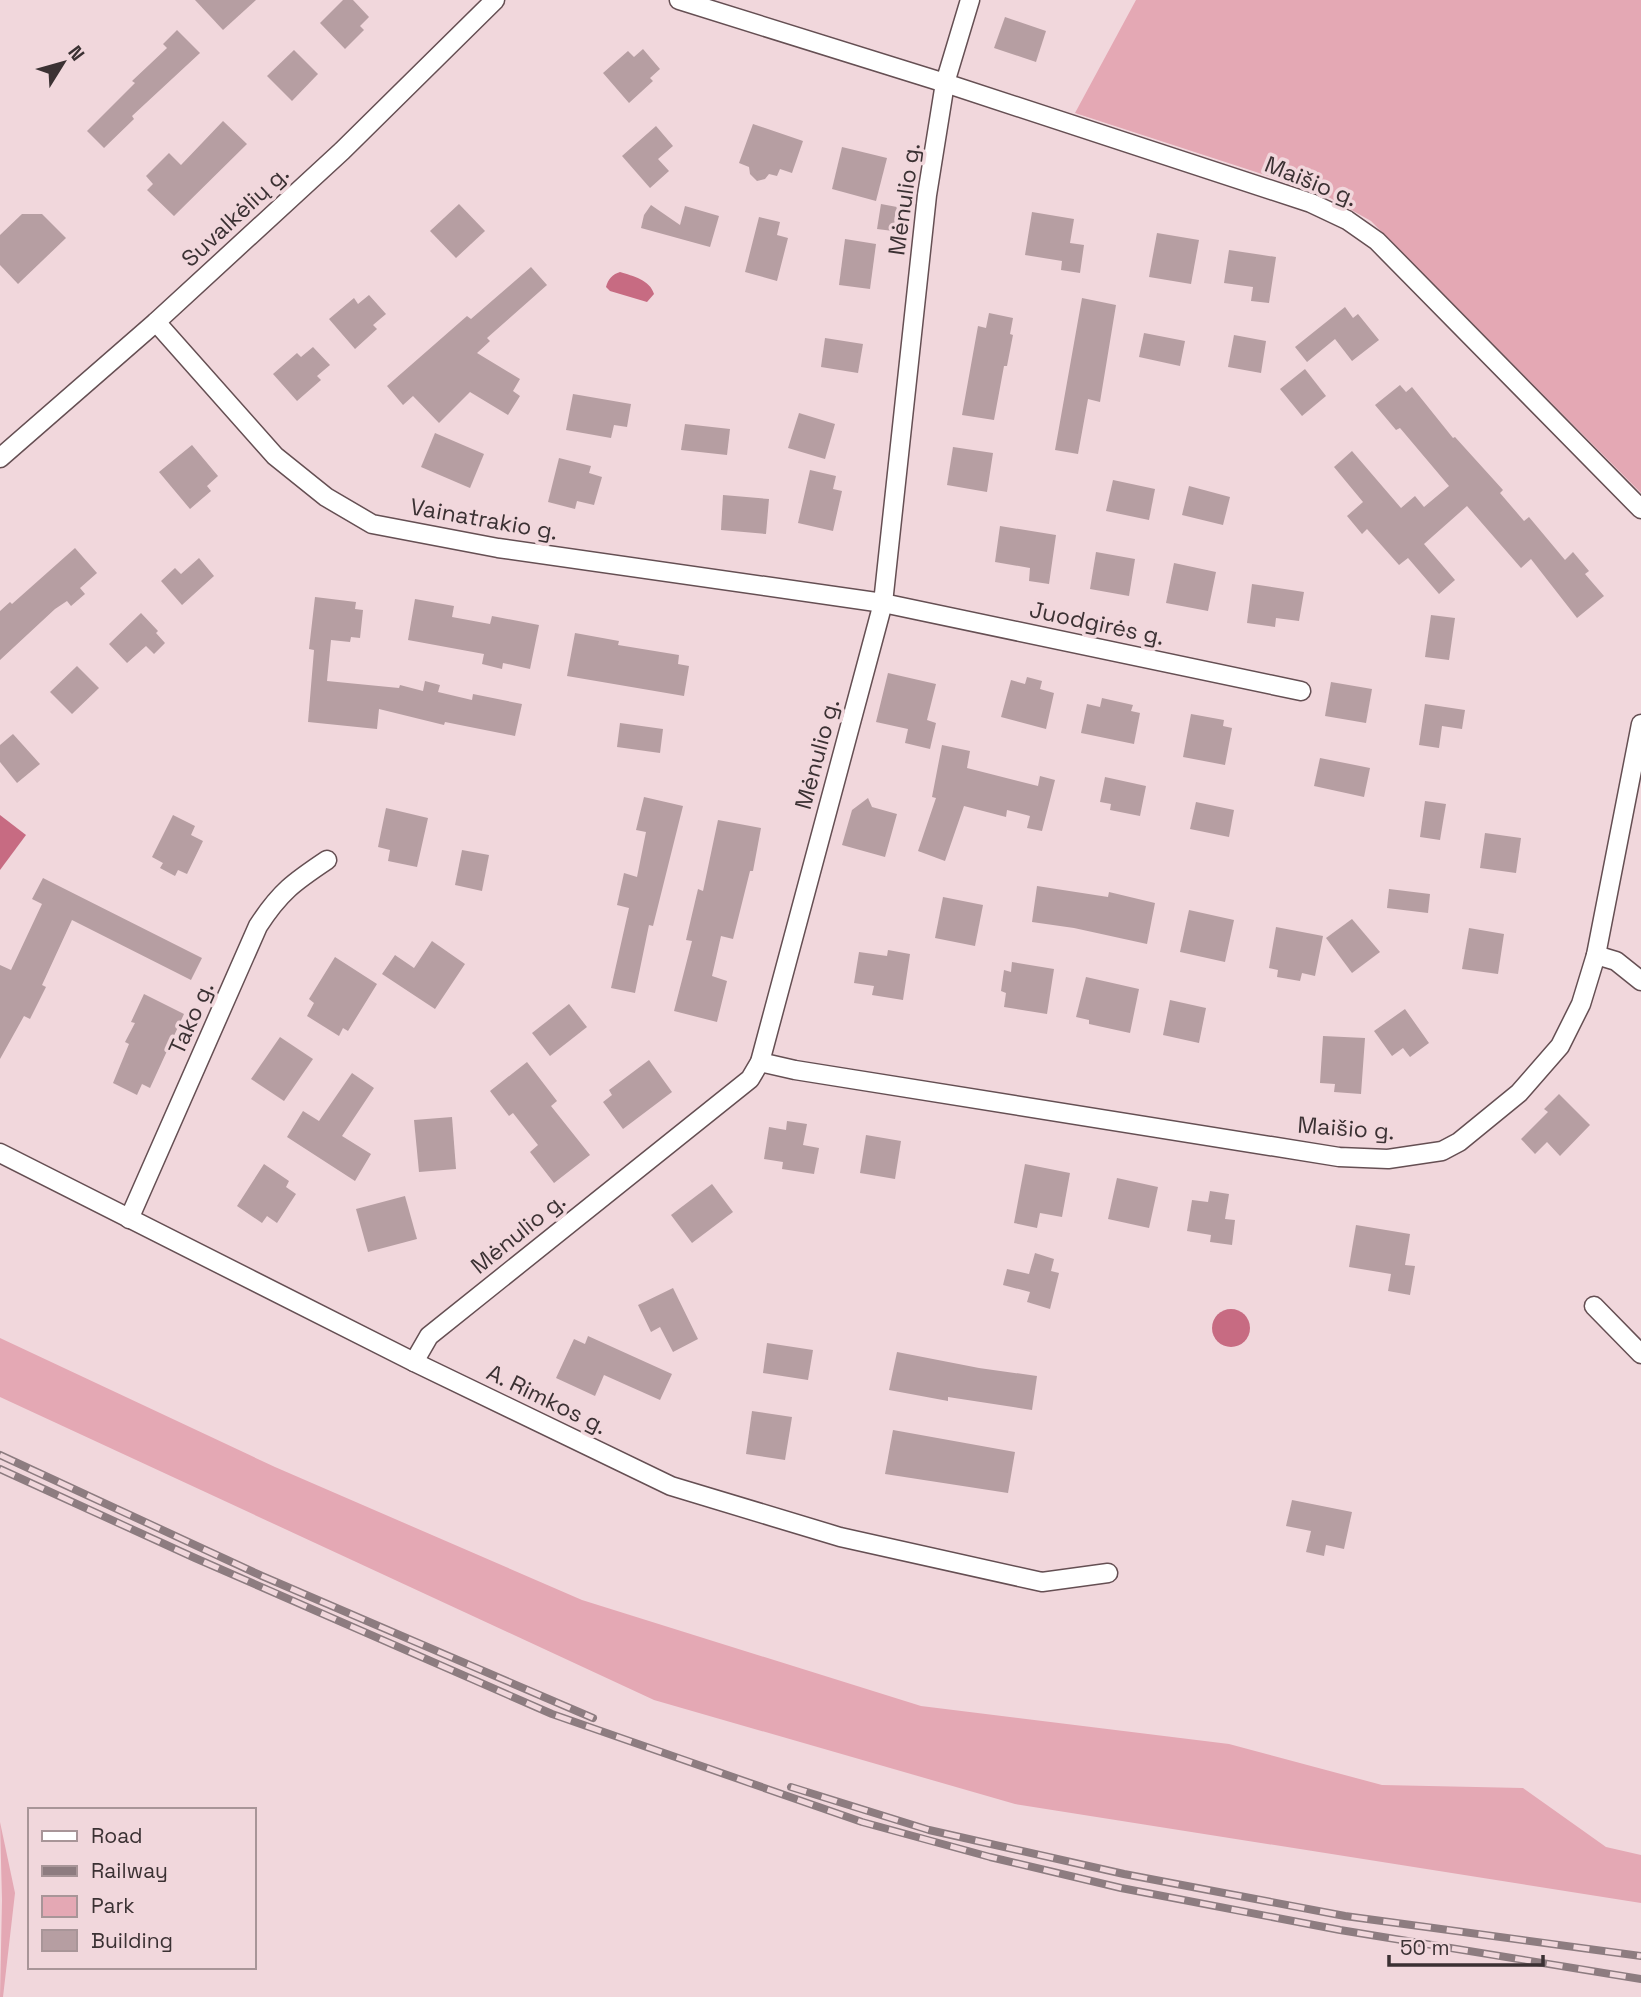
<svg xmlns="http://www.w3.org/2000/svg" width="1641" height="1997" font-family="'Space Grotesk',sans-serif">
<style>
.green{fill:#e4a8b4}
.water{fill:#c76b82}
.building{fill:#b69ea2}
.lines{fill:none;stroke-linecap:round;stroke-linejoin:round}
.street-casing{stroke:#654f53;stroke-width:21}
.street{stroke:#fff;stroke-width:18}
.rail-casing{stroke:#8d7c80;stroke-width:8}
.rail{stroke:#f1d7dc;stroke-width:5;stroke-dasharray:16;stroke-linecap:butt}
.labels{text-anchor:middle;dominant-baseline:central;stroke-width:7;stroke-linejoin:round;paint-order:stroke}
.street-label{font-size:23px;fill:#3b3133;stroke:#f1d7dc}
</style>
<rect width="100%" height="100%" fill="#f1d7dc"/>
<g class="green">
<path d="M 1136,0 L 1641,0 L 1641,493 L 1371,221 L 1323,194 L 1075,113 Z"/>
<path d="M 0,1338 L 275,1467 L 582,1600 L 921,1706 L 1229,1744 L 1382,1785 L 1523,1788 L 1606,1847 L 1641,1855 L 1641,1903 L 1015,1804 L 654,1700 L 0,1397 Z"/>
<path d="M 0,1822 L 15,1893 L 3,1997 L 0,1997 L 2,1900 Z"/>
</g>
<g class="water">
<path d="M 620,272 C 633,276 650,280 654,294 L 647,302 L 610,291 L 606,287 C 608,279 613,274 620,272 Z"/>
<path d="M 0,815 L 26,835 L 0,870 Z"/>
<circle cx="1231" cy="1328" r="19"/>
</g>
<g class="building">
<path d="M 195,0 L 256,0 L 223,30 Z"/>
<path d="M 343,0 L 353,0 L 369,17 L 360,26 L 364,30 L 345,49 L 320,23 Z"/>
<path d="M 1005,17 L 1046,31 L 1036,62 L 994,48 Z"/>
<path d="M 177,30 L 200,53 L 132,116 L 134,119 L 104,148 L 87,131 L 135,83 L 132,81 L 167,48 L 163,44 Z"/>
<path d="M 643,49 L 660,69 L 650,78 L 653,81 L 629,103 L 603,73 L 628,51 L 634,57 Z"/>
<path d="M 294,50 L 318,74 L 292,101 L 267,76 Z"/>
<path d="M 223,121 L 247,144 L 174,216 L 147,190 L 153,184 L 146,176 L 169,153 L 181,165 Z"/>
<path d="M 753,124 L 803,141 L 792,173 L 780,169 L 777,176 L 769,174 L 765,179 L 757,181 L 750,174 L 749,167 L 739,163 Z"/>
<path d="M 656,126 L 673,146 L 658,159 L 669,171 L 650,188 L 622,156 Z"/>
<path d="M 842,147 L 887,158 L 876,201 L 832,189 Z"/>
<path d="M 459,204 L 485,231 L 456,258 L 430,231 Z"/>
<path d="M 881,204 L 897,207 L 893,231 L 877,229 Z"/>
<path d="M 651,205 L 680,225 L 685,206 L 719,216 L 710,247 L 641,228 L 644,215 Z"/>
<path d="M 1032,212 L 1074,219 L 1070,243 L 1084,245 L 1080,273 L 1061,270 L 1062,261 L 1025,255 Z"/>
<path d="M 22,214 L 42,214 L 66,238 L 18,284 L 0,265 L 0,235 Z"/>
<path d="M 759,217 L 780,222 L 777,235 L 788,238 L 777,281 L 745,272 Z"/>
<path d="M 1157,233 L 1199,240 L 1191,284 L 1149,277 Z"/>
<path d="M 845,239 L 876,244 L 870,289 L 839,285 Z"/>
<path d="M 1229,250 L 1276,257 L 1269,303 L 1251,301 L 1253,287 L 1224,283 Z"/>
<path d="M 531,267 L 547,285 L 487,338 L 490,341 L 477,353 L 520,379 L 513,391 L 520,396 L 508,415 L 470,392 L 439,423 L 413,396 L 403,405 L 387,386 L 467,316 L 471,319 Z"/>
<path d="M 369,295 L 386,314 L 373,325 L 377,329 L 355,349 L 329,319 L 354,298 L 358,304 Z"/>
<path d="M 1082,298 L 1116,305 L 1100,402 L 1088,399 L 1078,454 L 1055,450 Z"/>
<path d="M 1345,307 L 1353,318 L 1358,314 L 1379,340 L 1352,361 L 1335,339 L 1307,362 L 1295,347 Z"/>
<path d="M 989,313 L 1013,318 L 1010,334 L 1013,335 L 1007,366 L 1004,366 L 994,420 L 962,415 L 978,326 L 986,328 Z"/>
<path d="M 1144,333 L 1185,341 L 1180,366 L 1139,357 Z"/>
<path d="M 1234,335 L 1266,341 L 1261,373 L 1228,367 Z"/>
<path d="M 825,338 L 863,344 L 858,373 L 821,367 Z"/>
<path d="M 313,347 L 330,365 L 317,376 L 321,380 L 297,401 L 273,374 L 297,353 L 301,357 Z"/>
<path d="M 1305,369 L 1326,396 L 1302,416 L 1280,389 Z"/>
<path d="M 1400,385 L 1406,392 L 1412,387 L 1453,438 L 1455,437 L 1503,490 L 1500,493 L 1524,521 L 1529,517 L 1565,560 L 1573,552 L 1589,571 L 1585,574 L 1604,596 L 1577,618 L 1531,559 L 1521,568 L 1467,506 L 1424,544 L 1455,580 L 1439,594 L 1408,558 L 1399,565 L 1367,529 L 1362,534 L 1347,516 L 1363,502 L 1334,467 L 1352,451 L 1401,508 L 1415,496 L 1424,507 L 1449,486 L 1400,428 L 1396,430 L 1375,405 Z"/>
<path d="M 573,394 L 631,404 L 627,427 L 614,425 L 611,438 L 566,430 Z"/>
<path d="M 799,413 L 835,424 L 825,459 L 788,448 Z"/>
<path d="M 685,424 L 730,429 L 727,455 L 681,450 Z"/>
<path d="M 435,433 L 484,454 L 470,488 L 421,467 Z"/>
<path d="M 192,445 L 218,476 L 207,486 L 211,491 L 190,509 L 159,472 Z"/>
<path d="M 953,447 L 993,453 L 987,492 L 947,485 Z"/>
<path d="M 559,458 L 591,466 L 589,473 L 602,477 L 594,505 L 577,501 L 575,509 L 548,502 Z"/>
<path d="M 810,470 L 836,476 L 833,489 L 842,491 L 833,531 L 798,523 Z"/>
<path d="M 1113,480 L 1155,489 L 1149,520 L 1106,511 Z"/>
<path d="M 1189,486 L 1230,497 L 1223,525 L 1182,515 Z"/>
<path d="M 723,495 L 769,499 L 766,534 L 721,530 Z"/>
<path d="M 1000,526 L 1056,535 L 1049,584 L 1029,581 L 1030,568 L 995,562 Z"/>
<path d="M 75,548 L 97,573 L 80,588 L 85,594 L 71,606 L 67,601 L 55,609 L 0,660 L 0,611 L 10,602 L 12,604 Z"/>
<path d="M 1096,552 L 1135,559 L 1129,596 L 1090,589 Z"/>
<path d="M 199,558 L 214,576 L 182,605 L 161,581 L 175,568 L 181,574 Z"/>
<path d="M 1174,563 L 1216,572 L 1208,611 L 1166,603 Z"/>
<path d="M 1252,584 L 1304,592 L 1299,621 L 1276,618 L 1275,627 L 1247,623 Z"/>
<path d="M 315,597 L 356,602 L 355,609 L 363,610 L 360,638 L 351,637 L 350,642 L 331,640 L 327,681 L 399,688 L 400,685 L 423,691 L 425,681 L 440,685 L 438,692 L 472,700 L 473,694 L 522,704 L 515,736 L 445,722 L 444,725 L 379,709 L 377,729 L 308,722 L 314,650 L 309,649 Z"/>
<path d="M 415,599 L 454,606 L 452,617 L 490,624 L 492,616 L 539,625 L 530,669 L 503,663 L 502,669 L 482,664 L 484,654 L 408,640 Z"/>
<path d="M 141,613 L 158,631 L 156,633 L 165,643 L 154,654 L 146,646 L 127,663 L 109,644 Z"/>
<path d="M 1431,615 L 1455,618 L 1449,660 L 1425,657 Z"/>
<path d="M 575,633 L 619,641 L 618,645 L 679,655 L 678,664 L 689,666 L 684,696 L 567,676 Z"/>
<path d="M 77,666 L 99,688 L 72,714 L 50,692 Z"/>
<path d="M 888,673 L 936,684 L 927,720 L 936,723 L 930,749 L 905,743 L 908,729 L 876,722 Z"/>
<path d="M 1027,677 L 1042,681 L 1040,689 L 1054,693 L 1046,729 L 1001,717 L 1011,680 L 1025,684 Z"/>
<path d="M 1331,682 L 1372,689 L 1366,723 L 1325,716 Z"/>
<path d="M 1102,698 L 1133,705 L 1131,711 L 1140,713 L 1134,744 L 1081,733 L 1087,704 L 1100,707 Z"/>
<path d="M 1425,704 L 1465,710 L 1462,729 L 1442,726 L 1439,748 L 1419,745 Z"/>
<path d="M 1191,714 L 1224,720 L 1223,726 L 1232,728 L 1225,765 L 1183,757 Z"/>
<path d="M 620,723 L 663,729 L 660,753 L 617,747 Z"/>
<path d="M 13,734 L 40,764 L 17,783 L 0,762 L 0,745 Z"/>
<path d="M 942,745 L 970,751 L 967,768 L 1038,786 L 1040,776 L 1055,780 L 1042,831 L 1027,828 L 1030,816 L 1007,810 L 1006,817 L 964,806 L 945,861 L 918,851 L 936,798 L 932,797 Z"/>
<path d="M 1320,758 L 1370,768 L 1364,797 L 1314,786 Z"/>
<path d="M 1105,777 L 1146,786 L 1140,816 L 1110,810 L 1111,804 L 1100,802 Z"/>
<path d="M 644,797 L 683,806 L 653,926 L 649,925 L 635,993 L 611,988 L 629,908 L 617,905 L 624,873 L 637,877 L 646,832 L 636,830 Z"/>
<path d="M 868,798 L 872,807 L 897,814 L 885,857 L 842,845 L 852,810 Z"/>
<path d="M 1425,801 L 1446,804 L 1440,840 L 1420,837 Z"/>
<path d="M 1196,802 L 1234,810 L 1229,837 L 1190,829 Z"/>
<path d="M 386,808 L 428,818 L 417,867 L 388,861 L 390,850 L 378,847 Z"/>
<path d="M 173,815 L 195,826 L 191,835 L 203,841 L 187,874 L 178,870 L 175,876 L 160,868 L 163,863 L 152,857 Z"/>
<path d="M 718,820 L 761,828 L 753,871 L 750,871 L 733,939 L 721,936 L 712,976 L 727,981 L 717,1022 L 674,1011 L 692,941 L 686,940 L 698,889 L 703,891 Z"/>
<path d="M 1485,833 L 1521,838 L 1516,873 L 1480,868 Z"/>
<path d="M 462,850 L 489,855 L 482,891 L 455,885 Z"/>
<path d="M 43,878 L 202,958 L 191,980 L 72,920 L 42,985 L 46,987 L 30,1019 L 24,1016 L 0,1059 L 0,965 L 11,970 L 42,904 L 32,899 Z"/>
<path d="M 1037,886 L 1108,897 L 1109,892 L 1155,903 L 1147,944 L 1074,928 L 1032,922 Z"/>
<path d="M 1389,889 L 1430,894 L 1428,913 L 1387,908 Z"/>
<path d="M 943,897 L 983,905 L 975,946 L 935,938 Z"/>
<path d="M 1189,910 L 1234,920 L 1225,962 L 1180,952 Z"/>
<path d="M 1352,919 L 1380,952 L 1352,973 L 1326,938 Z"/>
<path d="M 1276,927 L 1323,936 L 1315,976 L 1302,973 L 1300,981 L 1277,977 L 1278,970 L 1269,968 Z"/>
<path d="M 1469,928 L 1504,934 L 1498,974 L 1462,969 Z"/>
<path d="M 432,941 L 465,964 L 435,1009 L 382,974 L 395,955 L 414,968 Z"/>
<path d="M 888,950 L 910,954 L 903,1000 L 872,995 L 874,986 L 854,983 L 859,952 L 887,956 Z"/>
<path d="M 335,957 L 377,984 L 348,1031 L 343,1028 L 339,1036 L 307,1016 L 314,1003 L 309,999 Z"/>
<path d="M 1012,962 L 1054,969 L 1047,1014 L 1004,1007 L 1006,993 L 1001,991 L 1004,970 L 1011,972 Z"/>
<path d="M 1086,977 L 1139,989 L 1130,1033 L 1089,1024 L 1089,1020 L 1076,1017 Z"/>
<path d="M 144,994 L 184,1014 L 150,1088 L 142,1084 L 137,1095 L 113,1083 L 129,1044 L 125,1042 L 135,1023 L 131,1022 Z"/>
<path d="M 1170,1000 L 1206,1008 L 1199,1043 L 1163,1035 Z"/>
<path d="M 569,1004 L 587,1027 L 550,1056 L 532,1033 Z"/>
<path d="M 1405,1009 L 1429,1043 L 1410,1057 L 1403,1048 L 1392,1056 L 1374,1031 Z"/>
<path d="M 1323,1036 L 1365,1038 L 1361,1094 L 1334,1092 L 1335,1084 L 1320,1083 Z"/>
<path d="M 280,1037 L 313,1059 L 284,1101 L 251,1079 Z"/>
<path d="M 649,1060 L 672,1092 L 623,1129 L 603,1102 L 612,1095 L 609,1090 Z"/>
<path d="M 527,1062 L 557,1101 L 551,1106 L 590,1155 L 554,1183 L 530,1152 L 538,1145 L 513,1113 L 509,1116 L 490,1091 Z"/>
<path d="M 352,1073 L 374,1088 L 342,1136 L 371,1154 L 355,1181 L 287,1137 L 303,1111 L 319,1121 Z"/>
<path d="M 1559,1094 L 1590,1125 L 1560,1156 L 1547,1142 L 1535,1154 L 1521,1139 L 1548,1112 L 1544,1109 Z"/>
<path d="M 452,1117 L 456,1169 L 419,1172 L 414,1120 Z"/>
<path d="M 787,1121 L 807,1124 L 803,1145 L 819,1148 L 814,1174 L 782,1169 L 783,1162 L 764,1159 L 769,1127 L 786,1130 Z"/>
<path d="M 866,1135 L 901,1141 L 895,1179 L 860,1173 Z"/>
<path d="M 264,1164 L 289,1181 L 286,1187 L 296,1194 L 277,1223 L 267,1216 L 262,1223 L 237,1206 Z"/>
<path d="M 1025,1164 L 1070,1173 L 1062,1217 L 1040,1213 L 1037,1228 L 1014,1223 Z"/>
<path d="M 1117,1178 L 1158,1187 L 1149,1228 L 1108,1219 Z"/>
<path d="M 712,1184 L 733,1212 L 692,1243 L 671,1215 Z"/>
<path d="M 1210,1191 L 1229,1194 L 1225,1219 L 1235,1220 L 1232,1245 L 1210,1242 L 1211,1235 L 1187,1231 L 1192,1200 L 1208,1202 Z"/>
<path d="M 405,1196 L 417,1239 L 368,1252 L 356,1209 Z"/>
<path d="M 1356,1225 L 1410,1234 L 1405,1265 L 1415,1266 L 1410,1295 L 1388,1291 L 1391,1274 L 1349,1267 Z"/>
<path d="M 1035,1253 L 1054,1259 L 1051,1271 L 1059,1273 L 1050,1309 L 1027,1302 L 1030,1292 L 1003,1285 L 1007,1269 L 1029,1274 Z"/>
<path d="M 673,1288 L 698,1339 L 673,1352 L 660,1327 L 651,1332 L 638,1305 Z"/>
<path d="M 588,1336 L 672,1374 L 660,1400 L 604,1375 L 595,1396 L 556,1378 L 574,1339 L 585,1344 Z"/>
<path d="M 767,1343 L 813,1350 L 808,1380 L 763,1373 Z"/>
<path d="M 897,1352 L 979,1368 L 1037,1376 L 1032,1410 L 948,1397 L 948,1401 L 889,1390 Z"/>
<path d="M 752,1411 L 792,1417 L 785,1460 L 746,1454 Z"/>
<path d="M 893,1430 L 1015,1452 L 1008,1493 L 885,1474 Z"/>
<path d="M 1292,1500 L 1352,1512 L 1344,1549 L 1326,1545 L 1324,1556 L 1306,1552 L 1311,1531 L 1286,1526 Z"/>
</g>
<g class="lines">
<defs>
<g id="street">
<path d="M 679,0 L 945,83 L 1311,203 L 1347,220 L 1377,241 L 1641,509"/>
<path d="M 156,322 L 275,456 L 326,497 L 372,524 L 498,548 L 883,603 L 1301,691"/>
<path d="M 0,458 L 156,322 L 342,151 L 495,0"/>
<path d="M 1596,955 L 1616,961 L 1641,981"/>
<path d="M 760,1062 L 795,1070 L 1339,1157 L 1388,1159 L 1442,1151 L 1459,1142 L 1519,1093 L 1560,1046 L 1581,1004 L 1596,955 L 1641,724"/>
<path d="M 0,1153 L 414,1362 L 671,1486 L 840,1537 L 1042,1582 L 1108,1573"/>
<path d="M 129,1219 L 258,926 C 280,892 294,882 327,860"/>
<path d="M 1594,1306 L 1641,1354"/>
<path d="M 414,1362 L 429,1336 L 750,1079 L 760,1062 L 883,603 L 927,195 L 945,83 L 970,0"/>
</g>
</defs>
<use href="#street" class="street-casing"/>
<use href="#street" class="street"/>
<defs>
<g id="rail">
<path d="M 0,1455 L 262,1576 L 593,1718"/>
<path d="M 0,1469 L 195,1558 L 552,1714 L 862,1822 L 990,1857 L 1121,1888 L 1340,1930 L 1641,1979"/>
<path d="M 791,1787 L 929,1830 L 1124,1874 L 1345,1916 L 1641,1956"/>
</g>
</defs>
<use href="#rail" class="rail-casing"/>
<use href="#rail" class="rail"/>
</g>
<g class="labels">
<g class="street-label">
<text transform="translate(1311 181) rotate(22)">Maišio g.</text>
<text transform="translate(904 199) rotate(-82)">Mėnulio g.</text>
<text transform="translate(235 216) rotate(-43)">Suvalkėlių g.</text>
<text transform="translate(484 519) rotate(10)">Vainatrakio g.</text>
<text transform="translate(1097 623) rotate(12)">Juodgirės g.</text>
<text transform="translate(817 754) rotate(-75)">Mėnulio g.</text>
<text transform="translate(191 1018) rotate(-66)">Tako g.</text>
<text transform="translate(1346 1128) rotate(4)">Maišio g.</text>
<text transform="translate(518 1233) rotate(-39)">Mėnulio g.</text>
<text transform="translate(547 1399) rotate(26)">A. Rimkos g.</text>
</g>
</g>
<rect x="28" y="1808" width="228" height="161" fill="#f1d7dc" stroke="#a89598" stroke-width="2"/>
<rect x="42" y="1831" width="35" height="10" fill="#ffffff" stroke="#a89598" stroke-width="2"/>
<text x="91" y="1843" font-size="21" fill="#3b3133">Road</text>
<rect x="42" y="1866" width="35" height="10" fill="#8d7c80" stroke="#a89598" stroke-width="2"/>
<text x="91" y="1878" font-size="21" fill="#3b3133">Railway</text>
<rect x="42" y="1896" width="35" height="21" fill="#e4a8b4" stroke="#a89598" stroke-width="2"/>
<text x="91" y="1913" font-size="21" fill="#3b3133">Park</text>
<rect x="42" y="1930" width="35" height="21" fill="#b69ea2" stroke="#a89598" stroke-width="2"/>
<text x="91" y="1948" font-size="21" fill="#3b3133">Building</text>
<g transform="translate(63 63) rotate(53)" stroke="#f1d7dc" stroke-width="5" paint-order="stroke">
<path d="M0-5L12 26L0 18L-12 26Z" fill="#3b3133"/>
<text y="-10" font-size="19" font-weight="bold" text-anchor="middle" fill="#3b3133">N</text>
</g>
<path d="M1389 1955v10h154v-10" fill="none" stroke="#3b3133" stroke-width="3.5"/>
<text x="1400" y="1955" font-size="21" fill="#3b3133" stroke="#f1d7dc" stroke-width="5" paint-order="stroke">50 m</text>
</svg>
